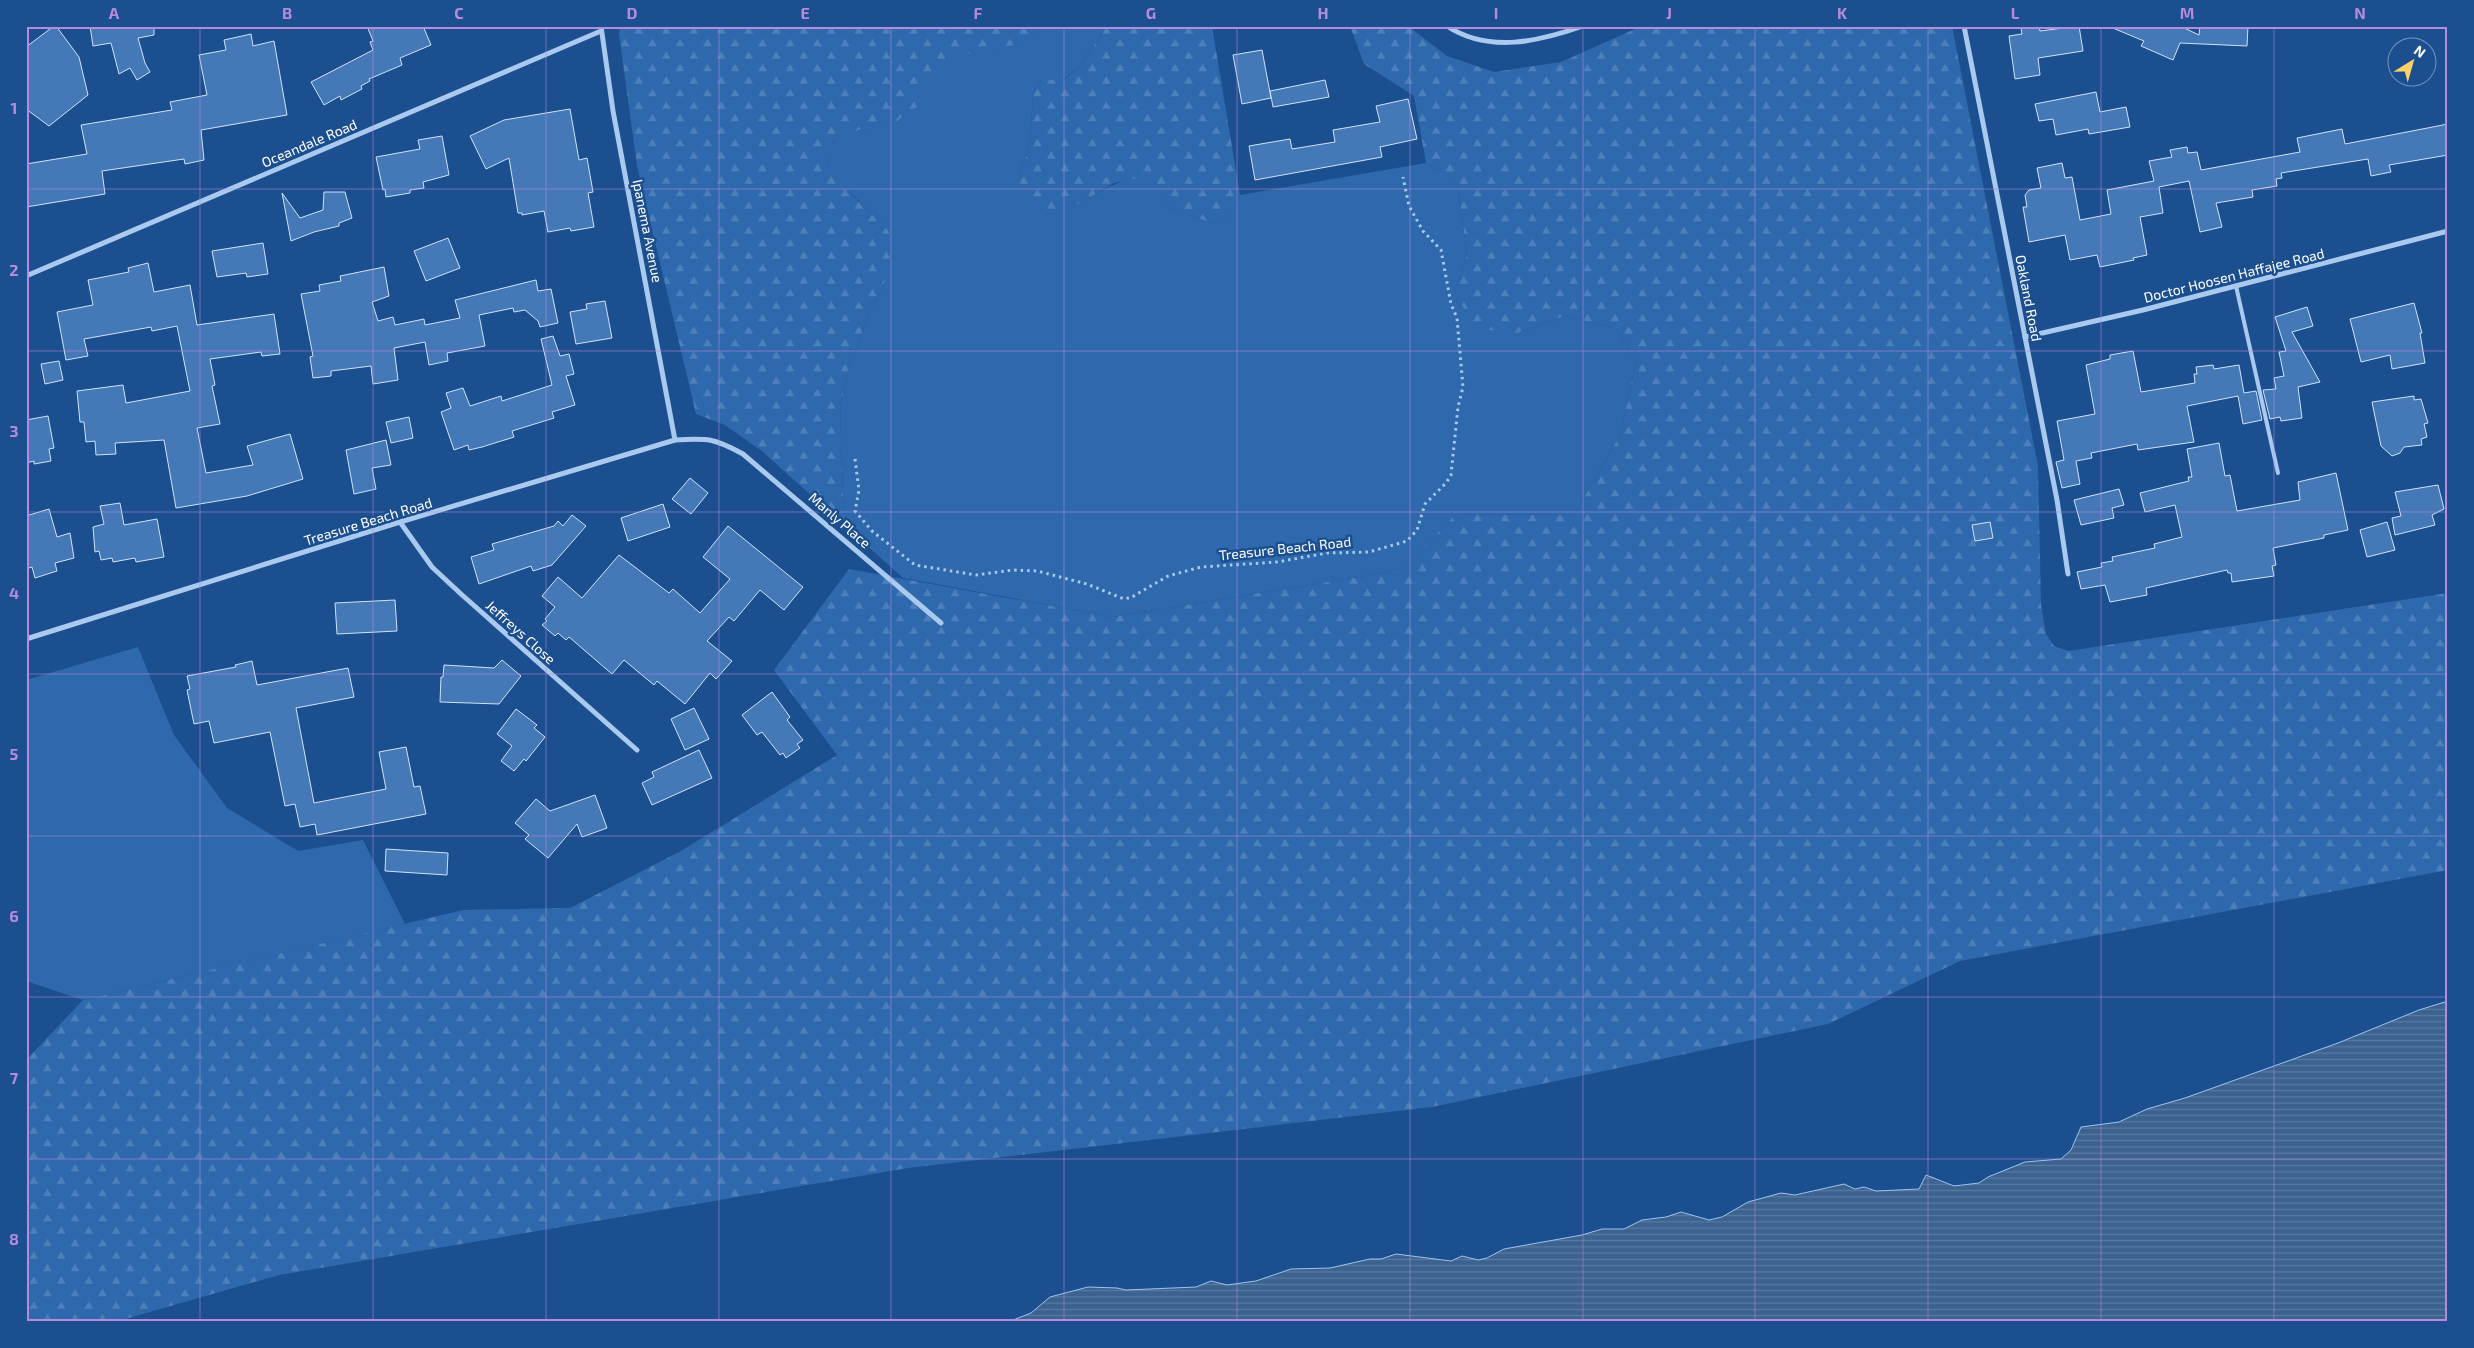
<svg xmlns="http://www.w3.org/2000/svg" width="2474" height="1348" font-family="'Exo 2',sans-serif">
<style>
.green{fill:#2e69ad}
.forest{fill:url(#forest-firs)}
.water{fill:url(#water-rules);stroke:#9cc4f0}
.building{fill:#4478b7;stroke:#cfe3fa}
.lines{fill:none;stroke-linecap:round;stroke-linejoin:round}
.path{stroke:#a9c9ee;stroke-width:3;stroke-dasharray:2.5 4;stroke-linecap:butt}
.lane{stroke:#a9c9ee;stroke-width:4}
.street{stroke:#a9c9ee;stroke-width:5}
.grid{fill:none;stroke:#b68bdc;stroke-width:1;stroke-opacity:0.55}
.labels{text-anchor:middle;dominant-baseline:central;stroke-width:5;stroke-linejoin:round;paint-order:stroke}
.street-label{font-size:14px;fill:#fff;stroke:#1b4f8f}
.neatline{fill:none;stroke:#b68bdc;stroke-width:2}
.grid-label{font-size:16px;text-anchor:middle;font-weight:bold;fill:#b68bdc}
</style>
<defs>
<pattern id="forest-firs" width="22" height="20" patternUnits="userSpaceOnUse" patternTransform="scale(1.25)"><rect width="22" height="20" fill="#2e69ad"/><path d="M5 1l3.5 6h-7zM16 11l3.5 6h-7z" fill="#4d80b9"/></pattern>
<pattern id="water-rules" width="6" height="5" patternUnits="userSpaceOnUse" patternTransform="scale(1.25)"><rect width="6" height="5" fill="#3c6290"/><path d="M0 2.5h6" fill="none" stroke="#597aa1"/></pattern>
</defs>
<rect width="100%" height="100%" fill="#1b4f8f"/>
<g class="green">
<path d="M 1040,26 L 1107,26 L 1081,65 L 1063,80 L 1041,80 L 1033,93 L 1030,144 L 1018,182 L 1073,207 C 1088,198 1135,169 1152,178 C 1159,183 1163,199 1166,206 L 1211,223 C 1229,215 1235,215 1240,195 L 1426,163 L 1457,182 L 1467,254 L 1455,292 L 1514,334 L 1565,316 L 1616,328 L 1636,361 L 1620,435 L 1574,515 L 1456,514 L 1401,570 L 1113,617 L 903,578 L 844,525 L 840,406 L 849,368 L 869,313 L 883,287 L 888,230 C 877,219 824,170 826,156 C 831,132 873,127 893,124 C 904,109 926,73 941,63 C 971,42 1017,59 1040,26 Z"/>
<path d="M 138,647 L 174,735 L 227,808 L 298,851 L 363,840 L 405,924 L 83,1000 L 29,982 L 26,968 L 26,680 Z"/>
</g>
<g class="forest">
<path d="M 620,26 L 1040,26 C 1013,65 950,36 926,81 C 922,86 923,97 922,103 L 893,124 L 859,130 L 833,143 L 826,157 L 828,164 L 853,196 L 888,230 L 893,243 L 883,287 L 869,313 L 849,368 L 840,406 L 844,525 L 763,452 L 725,425 L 696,414 L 637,166 L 619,34 Z"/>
<path d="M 1107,26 L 1212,26 L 1240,195 C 1235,215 1229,215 1211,223 L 1166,206 L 1157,184 L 1152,178 L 1144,177 L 1114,183 L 1073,207 L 1051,213 L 1035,214 L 1020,197 L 1018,182 L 1030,144 L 1033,93 L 1041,80 L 1064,80 L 1081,65 Z"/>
<path d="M 1350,26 L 1408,26 L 1447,56 L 1494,72 L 1561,62 L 1642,26 L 1952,26 L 2038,466 L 2041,605 L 2046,634 L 2054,646 L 2068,651 L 2448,593 L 2448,870 L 1960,961 L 1828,1024 L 1432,1107 L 908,1168 L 279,1275 L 115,1322 L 26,1322 L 26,1060 L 83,1000 L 463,910 L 570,908 L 681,851 L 837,755 L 774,670 L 849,569 L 1113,617 L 1401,570 L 1456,514 L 1574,515 L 1620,435 L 1636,361 L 1616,328 L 1565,316 L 1514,334 L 1474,327 L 1455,292 L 1467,254 L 1457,182 L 1426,163 L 1414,96 L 1364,64 Z"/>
</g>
<path class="water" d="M 2448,1001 L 2448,1322 L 1008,1322 L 1031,1313 L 1050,1297 L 1088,1287 L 1117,1288 L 1126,1290 L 1196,1287 L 1211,1281 L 1227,1285 L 1256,1281 L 1291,1269 L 1330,1268 L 1370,1259 L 1381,1259 L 1396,1254 L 1451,1261 L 1462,1256 L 1478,1260 L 1487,1258 L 1504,1249 L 1582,1235 L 1602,1229 L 1624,1229 L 1642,1220 L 1666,1217 L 1681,1212 L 1709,1220 L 1722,1217 L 1748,1202 L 1781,1193 L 1795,1195 L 1844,1184 L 1855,1189 L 1864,1187 L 1876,1191 L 1919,1189 L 1926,1175 L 1954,1186 L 1979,1183 L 1988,1177 L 2025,1162 L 2061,1159 L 2071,1150 L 2081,1127 L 2119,1122 L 2147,1109 L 2185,1098 L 2338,1043 L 2419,1010 Z"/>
<g class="building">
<path d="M 54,26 L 56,26 L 79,57 L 88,95 L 49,126 L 26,109 L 26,47 Z"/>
<path d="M 90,26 L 154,26 L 154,35 L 138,38 L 145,63 L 150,72 L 137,80 L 130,68 L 119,74 L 111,43 L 93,46 Z"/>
<path d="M 367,26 L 423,26 L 431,45 L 400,58 L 402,65 L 369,79 L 370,81 L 361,86 L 362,89 L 341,100 L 340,96 L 324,105 L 311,82 L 373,50 L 370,42 L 373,41 Z"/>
<path d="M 2034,26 L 2039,26 L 2040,31 L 2079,26 L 2083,51 L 2038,58 L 2040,75 L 2015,79 L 2009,36 L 2022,34 L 2021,28 Z"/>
<path d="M 2108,26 L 2180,26 L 2199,35 L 2200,26 L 2248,26 L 2247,46 L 2180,43 L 2173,60 L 2141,46 L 2144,41 Z"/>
<path d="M 251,34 L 253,46 L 274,41 L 287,115 L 201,130 L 204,160 L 185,164 L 184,159 L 102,171 L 105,194 L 26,207 L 26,164 L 87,154 L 81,125 L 172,110 L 170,102 L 207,95 L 199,55 L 226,50 L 224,40 Z"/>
<path d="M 1262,50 L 1271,98 L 1242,104 L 1233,55 Z"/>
<path d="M 1325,80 L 1329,97 L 1273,107 L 1270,91 Z"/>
<path d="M 2096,92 L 2100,112 L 2126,107 L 2130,127 L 2089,134 L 2088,129 L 2056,135 L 2053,119 L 2039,121 L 2035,104 Z"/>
<path d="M 1408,99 L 1417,139 L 1380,147 L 1382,157 L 1255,180 L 1249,146 L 1290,139 L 1292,149 L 1335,142 L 1333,130 L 1380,122 L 1376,106 Z"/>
<path d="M 570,109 L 579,160 L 587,158 L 593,192 L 588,193 L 594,227 L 571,231 L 570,228 L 548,232 L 544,211 L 522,215 L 522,213 L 518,213 L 509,158 L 486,169 L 470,136 L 504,120 Z"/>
<path d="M 2448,124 L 2448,155 L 2389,165 L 2391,172 L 2371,176 L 2368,159 L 2281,173 L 2282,178 L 2276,179 L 2277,186 L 2252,190 L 2253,197 L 2216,203 L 2222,227 L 2200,232 L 2189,181 L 2159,187 L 2163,213 L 2140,217 L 2147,255 L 2133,258 L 2134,260 L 2100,267 L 2097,255 L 2070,260 L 2065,235 L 2029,242 L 2023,207 L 2027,207 L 2025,195 L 2029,190 L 2041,188 L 2037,168 L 2062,163 L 2065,178 L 2072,177 L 2080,220 L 2111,214 L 2107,190 L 2154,181 L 2149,161 L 2172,157 L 2170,150 L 2187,147 L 2188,153 L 2197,152 L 2201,170 L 2300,152 L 2297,138 L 2342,129 L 2345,144 Z"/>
<path d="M 442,136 L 449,175 L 423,182 L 424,188 L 410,190 L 410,193 L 386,197 L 385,189 L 383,190 L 376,157 L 420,149 L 418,140 Z"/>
<path d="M 324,192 L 345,192 L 352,218 L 339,223 L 339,226 L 314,232 L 291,241 L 282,193 L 300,218 L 323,210 Z"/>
<path d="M 448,238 L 460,268 L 426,281 L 414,251 Z"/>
<path d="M 263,243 L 268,274 L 247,277 L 246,273 L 217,277 L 212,251 Z"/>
<path d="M 148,263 L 154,292 L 190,285 L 197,325 L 274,314 L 280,354 L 262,356 L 261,352 L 210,359 L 215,385 L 212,386 L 220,424 L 197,428 L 206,473 L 253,465 L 247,446 L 290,434 L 303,479 L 247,496 L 176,508 L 164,440 L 115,443 L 116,454 L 96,455 L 95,441 L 86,442 L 84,422 L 80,422 L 77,391 L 123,385 L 126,403 L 190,391 L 177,326 L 152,331 L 151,327 L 84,339 L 88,356 L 66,360 L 57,312 L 93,305 L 88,280 L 129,272 L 128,268 Z"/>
<path d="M 384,267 L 389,296 L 372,302 L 378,321 L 393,317 L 395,325 L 424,319 L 425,325 L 460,318 L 455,300 L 536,280 L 538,291 L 551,289 L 558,323 L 540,327 L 538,321 L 525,310 L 514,312 L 513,308 L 479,315 L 485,346 L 447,353 L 448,361 L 429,365 L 425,342 L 394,348 L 398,380 L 373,384 L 371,366 L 331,371 L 331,376 L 313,378 L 310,357 L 313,356 L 301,294 L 320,291 L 319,285 L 341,281 L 340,276 Z"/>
<path d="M 605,301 L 612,338 L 576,344 L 570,312 L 587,309 L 586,304 Z"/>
<path d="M 2414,303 L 2422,333 L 2420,333 L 2425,363 L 2392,369 L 2390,355 L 2361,362 L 2350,319 Z"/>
<path d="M 2307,307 L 2313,326 L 2292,332 L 2320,382 L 2298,387 L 2302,418 L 2281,421 L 2280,417 L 2270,419 L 2263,390 L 2276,389 L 2274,378 L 2284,376 L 2279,352 L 2286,351 L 2275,317 Z"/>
<path d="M 553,336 L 560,356 L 569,354 L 574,374 L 566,376 L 575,405 L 552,412 L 554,418 L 512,431 L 514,437 L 482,447 L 469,450 L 468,445 L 454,450 L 441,412 L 451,408 L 446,393 L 463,388 L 470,406 L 501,396 L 502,401 L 552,385 L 541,339 Z"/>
<path d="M 2133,351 L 2141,392 L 2195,383 L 2194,374 L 2197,374 L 2196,367 L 2213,365 L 2214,369 L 2239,365 L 2244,393 L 2256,391 L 2262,420 L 2243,424 L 2238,396 L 2187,406 L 2194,442 L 2138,450 L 2137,444 L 2091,453 L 2092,458 L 2076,461 L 2080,484 L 2062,488 L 2056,462 L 2064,460 L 2057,421 L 2095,414 L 2086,365 L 2110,359 L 2110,355 Z"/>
<path d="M 59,361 L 63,380 L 45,384 L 41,364 Z"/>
<path d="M 2414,396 L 2414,400 L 2421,399 L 2428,423 L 2424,424 L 2427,437 L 2421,439 L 2422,445 L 2404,447 L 2400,453 L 2392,456 L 2381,446 L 2372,402 Z"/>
<path d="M 48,416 L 54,448 L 49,449 L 51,461 L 34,464 L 34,461 L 26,463 L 26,420 Z"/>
<path d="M 409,417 L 413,438 L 391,443 L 386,422 Z"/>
<path d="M 386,440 L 391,465 L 372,468 L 376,489 L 354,494 L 346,450 Z"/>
<path d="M 2219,443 L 2225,476 L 2230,475 L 2237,511 L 2300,500 L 2298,482 L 2336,473 L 2348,530 L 2324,535 L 2324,538 L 2273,548 L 2276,565 L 2272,566 L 2274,576 L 2232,582 L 2231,573 L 2228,573 L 2227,570 L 2146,588 L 2147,595 L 2110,602 L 2105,585 L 2081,589 L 2077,572 L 2102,567 L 2101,563 L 2113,561 L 2112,557 L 2155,548 L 2154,544 L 2182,537 L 2175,505 L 2145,512 L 2140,493 L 2189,481 L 2188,477 L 2192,477 L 2187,449 Z"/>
<path d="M 690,478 L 708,493 L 691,514 L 672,499 Z"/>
<path d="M 2438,485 L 2444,509 L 2432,515 L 2435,525 L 2395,535 L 2392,518 L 2401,516 L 2395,492 Z"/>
<path d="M 2119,489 L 2124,505 L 2112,508 L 2114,518 L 2081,525 L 2074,500 Z"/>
<path d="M 120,503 L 124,525 L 157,519 L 164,557 L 136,562 L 135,558 L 113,562 L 112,558 L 101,560 L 99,551 L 95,552 L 93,527 L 104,524 L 100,506 Z"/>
<path d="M 663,504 L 670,527 L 628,541 L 621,518 Z"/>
<path d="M 49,509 L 57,537 L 70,533 L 74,558 L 55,563 L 57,571 L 35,578 L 32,567 L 26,569 L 26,516 Z"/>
<path d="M 572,515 L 586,526 L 552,565 L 533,571 L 531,566 L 479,584 L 471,557 L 494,550 L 492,544 L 554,526 L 558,521 L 563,526 Z"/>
<path d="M 1990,522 L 1993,538 L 1975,541 L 1972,525 Z"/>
<path d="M 2387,522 L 2395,550 L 2367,557 L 2360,530 Z"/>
<path d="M 728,526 L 803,587 L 784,610 L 760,590 L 734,621 L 729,617 L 707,641 L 732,661 L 716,679 L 710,673 L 685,704 L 657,681 L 654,685 L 624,660 L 612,674 L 569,637 L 566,640 L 558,633 L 555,636 L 542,625 L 547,621 L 545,619 L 555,607 L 542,596 L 558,577 L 582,598 L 619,555 L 669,593 L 673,589 L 700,613 L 730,579 L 703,557 Z"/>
<path d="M 395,600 L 397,631 L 337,634 L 335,603 Z"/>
<path d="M 502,660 L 521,676 L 499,704 L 440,702 L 441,677 L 443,677 L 444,665 L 494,668 Z"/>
<path d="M 252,661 L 257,685 L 348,668 L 354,697 L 296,708 L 314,803 L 386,789 L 379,752 L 406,747 L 414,787 L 420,786 L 426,814 L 317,835 L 315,824 L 300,827 L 295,804 L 285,806 L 270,732 L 214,743 L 209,721 L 194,724 L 187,690 L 190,689 L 187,676 L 236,667 L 235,665 Z"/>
<path d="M 772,692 L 790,717 L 787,720 L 803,740 L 797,744 L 800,748 L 786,758 L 783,753 L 780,755 L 762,732 L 757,735 L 742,715 Z"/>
<path d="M 694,708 L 709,739 L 685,750 L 671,719 Z"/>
<path d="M 516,709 L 537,725 L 534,728 L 545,737 L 526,761 L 524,759 L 514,771 L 501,761 L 512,746 L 497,734 Z"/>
<path d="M 699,750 L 712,778 L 652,805 L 642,783 L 654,777 L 652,772 Z"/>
<path d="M 595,795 L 607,828 L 582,837 L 577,824 L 548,858 L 525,839 L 529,835 L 515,823 L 536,799 L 550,811 Z"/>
<path d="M 386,849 L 448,853 L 447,875 L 385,871 Z"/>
</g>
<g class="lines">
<path class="path" d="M 855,459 L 859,490 L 855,511 L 872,531 L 915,565 L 976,575 L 1013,570 L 1037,571 L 1087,584 L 1124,599 L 1132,597 L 1168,576 L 1201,567 L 1277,562 L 1327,553 L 1369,552 L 1407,541 L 1417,530 L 1425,504 L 1446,483 L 1451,475 L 1458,407 L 1463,387 L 1457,318 L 1451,304 L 1441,250 L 1423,231 L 1409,206 L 1403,177"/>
<path class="lane" d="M 2236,286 L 2278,473"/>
<g class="street">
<path d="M 601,26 L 613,111 L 675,440"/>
<path d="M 1447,26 C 1489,54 1540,41 1583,26"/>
<path d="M 1964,26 L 2057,500 L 2068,574"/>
<path d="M 26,276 L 601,31"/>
<path d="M 2025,337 L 2143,310 L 2448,231"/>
<path d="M 400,522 L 432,567 L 461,594 L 637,750"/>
<path d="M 26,639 L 400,522 L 675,440 C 708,438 714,438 743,454 L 941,623"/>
</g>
</g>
<path class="grid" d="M 200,26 L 200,1322M 373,26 L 373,1322M 546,26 L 546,1322M 719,26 L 719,1322M 891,26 L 891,1322M 1064,26 L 1064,1322M 1237,26 L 1237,1322M 1410,26 L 1410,1322M 1583,26 L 1583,1322M 1755,26 L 1755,1322M 1928,26 L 1928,1322M 2101,26 L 2101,1322M 2274,26 L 2274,1322M 26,189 L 2448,189M 26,351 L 2448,351M 26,512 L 2448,512M 26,674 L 2448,674M 26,836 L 2448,836M 26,997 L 2448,997M 26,1159 L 2448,1159"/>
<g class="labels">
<g class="street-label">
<text transform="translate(309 143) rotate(-23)">Oceandale Road</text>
<text transform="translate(648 231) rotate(79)">Ipanema Avenue</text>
<text transform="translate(2234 275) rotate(-14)">Doctor Hoosen Haffajee Road</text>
<text transform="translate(2029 298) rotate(79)">Oakland Road</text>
<text transform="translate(840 520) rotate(41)">Manly Place</text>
<text transform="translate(368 521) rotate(-17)">Treasure Beach Road</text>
<text transform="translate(1285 548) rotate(-6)">Treasure Beach Road</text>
<text transform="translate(521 632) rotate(42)">Jeffreys Close</text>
</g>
</g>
<rect width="2474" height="1348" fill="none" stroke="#1b4f8f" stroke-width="55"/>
<g transform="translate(2412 62) rotate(37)"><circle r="24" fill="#1b4f8f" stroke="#7695bc"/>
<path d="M0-4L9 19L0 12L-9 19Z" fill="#ffd166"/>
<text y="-8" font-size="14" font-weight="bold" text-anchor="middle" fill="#ffffff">N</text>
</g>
<rect x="28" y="28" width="2418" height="1292" class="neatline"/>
<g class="grid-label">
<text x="114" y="19">A</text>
<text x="287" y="19">B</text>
<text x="459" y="19">C</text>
<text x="632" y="19">D</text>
<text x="805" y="19">E</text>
<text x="978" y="19">F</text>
<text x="1151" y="19">G</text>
<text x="1323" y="19">H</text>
<text x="1496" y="19">I</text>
<text x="1669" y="19">J</text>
<text x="1842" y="19">K</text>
<text x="2015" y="19">L</text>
<text x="2187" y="19">M</text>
<text x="2360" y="19">N</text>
<text x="14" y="114">1</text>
<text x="14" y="276">2</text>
<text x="14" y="437">3</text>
<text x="14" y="599">4</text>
<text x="14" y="760">5</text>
<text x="14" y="922">6</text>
<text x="14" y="1084">7</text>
<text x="14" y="1245">8</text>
</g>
</svg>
